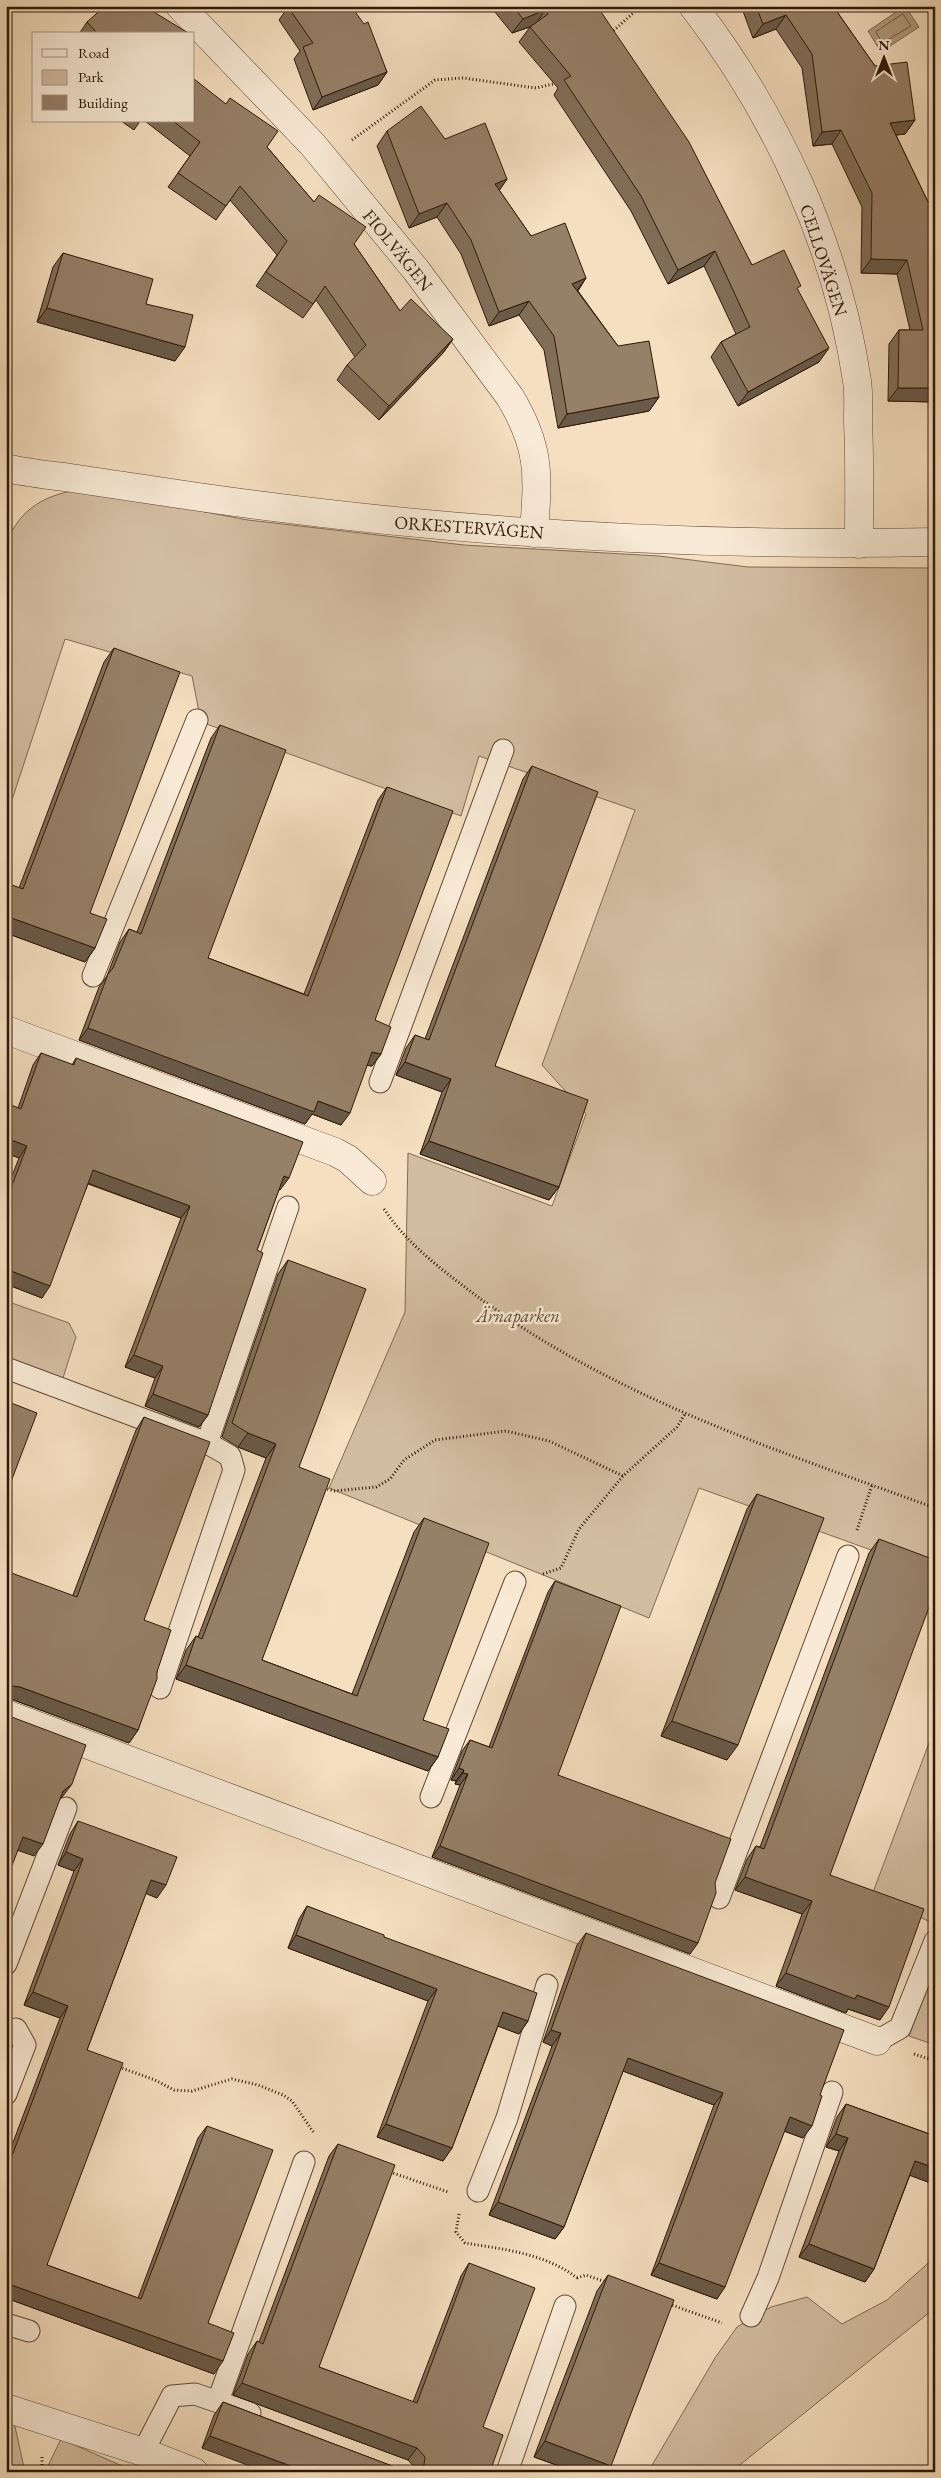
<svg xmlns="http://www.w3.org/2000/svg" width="941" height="2478" font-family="'EB Garamond',serif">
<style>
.green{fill:#d3bda1;stroke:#816b54}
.water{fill:#b29c81;stroke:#7e6851}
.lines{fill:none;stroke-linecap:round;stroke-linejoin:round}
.shore{stroke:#705a44;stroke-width:1}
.lane-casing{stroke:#604a36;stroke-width:23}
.street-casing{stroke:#604a36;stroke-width:29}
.path{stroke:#2f1908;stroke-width:3;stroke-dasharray:1 2.5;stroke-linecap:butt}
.lane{stroke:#f8ead6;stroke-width:21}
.street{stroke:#f8ead6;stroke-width:28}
.wall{fill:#816e59;stroke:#2f1908}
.shaded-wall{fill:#695a49;stroke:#2f1908}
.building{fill:#968068;stroke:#2f1908}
.labels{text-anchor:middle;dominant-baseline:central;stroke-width:5;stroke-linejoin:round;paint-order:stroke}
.street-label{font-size:18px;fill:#2f1908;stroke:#f8ead6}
.park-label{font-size:18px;font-style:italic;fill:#604a36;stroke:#f8ead6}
</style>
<rect width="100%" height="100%" fill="#f5dfc0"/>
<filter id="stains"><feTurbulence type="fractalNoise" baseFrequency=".004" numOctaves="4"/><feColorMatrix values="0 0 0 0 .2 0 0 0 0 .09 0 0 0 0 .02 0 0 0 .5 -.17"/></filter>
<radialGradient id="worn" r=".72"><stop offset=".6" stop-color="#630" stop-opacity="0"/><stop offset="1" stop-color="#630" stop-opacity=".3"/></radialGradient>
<g class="green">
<path d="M 83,489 L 248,520 L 464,545 L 659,556 L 748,567 L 935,568 L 935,1573 L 699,1488 L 649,1618 L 329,1488 L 405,1312 L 408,1153 L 552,1206 L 586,1114 L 542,1065 L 635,810 L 479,756 L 461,816 L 201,722 L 192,676 L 65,639 L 6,818 L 6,544 C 20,507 47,494 83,489 Z"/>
<path d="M 6,1301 L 69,1323 L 76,1337 L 62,1381 L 6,1361 Z"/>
<path d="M 935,1727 L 935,1924 L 872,1895 Z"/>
<path d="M 935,1969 L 935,2045 L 909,2036 Z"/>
<path d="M 935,2257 L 935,2308 L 731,2472 L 648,2472 L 715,2358 L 737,2327 L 771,2307 L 807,2297 L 842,2324 L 887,2300 Z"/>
<path d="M 6,2419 L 14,2422 L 25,2472 L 6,2472 Z"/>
<path d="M 61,2439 L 136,2472 L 45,2472 Z"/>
</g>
<path class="water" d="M 905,6 L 919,27 L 881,52 L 868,31 Z"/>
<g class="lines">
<path class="shore" d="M 903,14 L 911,26 L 882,43 L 876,32 Z"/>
<defs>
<g id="lane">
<path d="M 93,976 L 197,720"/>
<path d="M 380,1082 L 503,750"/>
<path d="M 6,1368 L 207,1443 L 230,1456 L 234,1470 L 160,1688"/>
<path d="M 207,1443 L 288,1207"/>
<path d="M 431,1797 L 515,1582"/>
<path d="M 719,1898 L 848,1556"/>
<path d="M 6,1964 L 66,1808"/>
<path d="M 877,2041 L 900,2028 L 935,1941"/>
<path d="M 6,2094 L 25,2045 L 16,2029"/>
<path d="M 478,2191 L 507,2118 L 547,1985"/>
<path d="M 751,2316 L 768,2278 L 832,2092"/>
<path d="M 6,2324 L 29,2331"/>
<path d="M 218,2401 L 304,2162"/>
<path d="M 143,2452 L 172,2396 L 195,2394 L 250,2413"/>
<path d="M 507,2472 L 565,2306"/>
</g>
<g id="street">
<path d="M 180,6 L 313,145 L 416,270 L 510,397 C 541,449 538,475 534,533"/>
<path d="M 693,6 C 776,114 837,245 857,381 C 859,394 858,409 858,422 C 860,463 859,503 859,544"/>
<path d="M 6,468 C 27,473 50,475 71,478 C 111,484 152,490 192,496 C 437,532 686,547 935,542"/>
<path d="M 6,1030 L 335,1152 L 348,1159 L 372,1181"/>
<path d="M 6,1714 L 877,2041"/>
<path d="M 6,2408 L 143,2452 L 194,2472"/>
</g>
</defs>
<use href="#lane" class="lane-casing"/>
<use href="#street" class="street-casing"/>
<g class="path">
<path d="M 611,33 L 641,6"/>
<path d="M 352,140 L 435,80 L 463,78 L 536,88 L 557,83"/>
<path d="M 384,1209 C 408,1245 441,1269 474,1294 C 613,1398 774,1449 935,1508"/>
<path d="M 324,1488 L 334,1491 L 376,1487 L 390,1479 L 404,1460 L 435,1440 L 506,1431 L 549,1441 L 623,1476"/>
<path d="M 857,1530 L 872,1485"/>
<path d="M 543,1574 L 561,1568 L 579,1529 L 623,1476 L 677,1427 L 685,1414"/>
<path d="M 914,2054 L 935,2061"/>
<path d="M 119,2067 L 155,2080 L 174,2090 L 192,2091 L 232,2079 L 258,2085 L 283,2095 L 292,2101 L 314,2133"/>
<path d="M 390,2172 L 448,2192"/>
<path d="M 459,2214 L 456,2232 L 465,2243 C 503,2249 547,2254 577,2278"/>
<path d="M 577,2278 L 586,2275 L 606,2282"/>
<path d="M 669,2304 L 722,2323"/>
<path d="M 42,2472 L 42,2455"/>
</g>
<use href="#lane" class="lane"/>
<use href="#street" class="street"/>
</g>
<g class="wall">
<path d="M 490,6 L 597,6 L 752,265 L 798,290 L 819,362 L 738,406 L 711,357 L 721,342 L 736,334 L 704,266 L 668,284 L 631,211 L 554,95 L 558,88 L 519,42 L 530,27 L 512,33 Z"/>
<path d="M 741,6 L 833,6 L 875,66 L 915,120 L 905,134 L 896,135 L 928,202 L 935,202 L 935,402 L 888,401 L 889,344 L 899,330 L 910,330 L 897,274 L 861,273 L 862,207 L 832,144 L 813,146 L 802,68 L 776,29 L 753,38 Z"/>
<path d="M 288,7 L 364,24 L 387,72 L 378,85 L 313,110 L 294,59 L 300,51 L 279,20 Z"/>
<path d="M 87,22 L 190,34 L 79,34 Z"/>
<path d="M 121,121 L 140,121 L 134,130 Z"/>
<path d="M 145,121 L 194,121 L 267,147 L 314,202 L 354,244 L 400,311 L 453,339 L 443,353 L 379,420 L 337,380 L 347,365 L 355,357 L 316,300 L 303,318 L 256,286 L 277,255 L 230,200 L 216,220 L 168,187 L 190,156 Z"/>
<path d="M 387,131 L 445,139 L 507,179 L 499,190 L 531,236 L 586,278 L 578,291 L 618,346 L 659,397 L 649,411 L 558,428 L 544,350 L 519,315 L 489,326 L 461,254 L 437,217 L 409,228 L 377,146 Z"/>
<path d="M 63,253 L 146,304 L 175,361 L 37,322 L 53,267 Z"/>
<path d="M 114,648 L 90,913 L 95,948 L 85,962 L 6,933 L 6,883 L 19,888 L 104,662 Z"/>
<path d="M 220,725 L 208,958 L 304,994 L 378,800 L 387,787 L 375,1020 L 381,1054 L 372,1066 L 367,1065 L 341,1125 L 312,1114 L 305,1124 L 79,1040 L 99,987 L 107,976 L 120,942 L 129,929 L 137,932 L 211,738 Z"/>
<path d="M 532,766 L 495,1066 L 559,1187 L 549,1200 L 420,1154 L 442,1092 L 396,1075 L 406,1048 L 415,1035 L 425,1039 L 523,779 Z"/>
<path d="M 41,1053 L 72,1065 L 76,1058 L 280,1190 L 279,1189 L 257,1250 L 208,1415 L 199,1427 L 145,1406 L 155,1378 L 125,1367 L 181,1218 L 88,1184 L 42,1298 L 6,1284 L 6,1191 L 19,1158 L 6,1153 L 6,1103 L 18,1108 L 33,1065 Z"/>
<path d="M 288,1260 L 299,1467 L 262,1660 L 352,1694 L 414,1532 L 424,1518 L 423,1720 L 438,1757 L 428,1771 L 176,1679 L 186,1650 L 196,1636 L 198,1637 L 266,1458 L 238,1447 L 222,1437 L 278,1274 Z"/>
<path d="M 144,1417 L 144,1620 L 157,1672 L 138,1730 L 129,1743 L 11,1699 L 73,1595 L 136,1430 Z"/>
<path d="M 757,1494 L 727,1760 L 661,1736 L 747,1509 Z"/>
<path d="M 879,1539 L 830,1875 L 880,2020 L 848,2009 L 846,2013 L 776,1986 L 802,1914 L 735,1890 L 747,1859 L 756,1846 L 760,1847 L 869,1553 Z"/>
<path d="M 555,1581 L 558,1775 L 715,1883 L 690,1954 L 432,1857 L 460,1785 L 455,1784 L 456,1781 L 451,1780 L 462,1751 L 470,1740 L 489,1747 L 548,1592 Z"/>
<path d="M 78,1821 L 157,1898 L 146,1893 L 87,2050 L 47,2265 L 138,2298 L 198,2138 L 207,2126 L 208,2323 L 214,2374 L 6,2298 L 6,2161 L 60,2018 L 24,2005 L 74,1871 L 58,1865 L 70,1834 Z"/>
<path d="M 307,1906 L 384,1937 L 528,2021 L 519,2034 L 498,2026 L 452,2148 L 443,2161 L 377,2137 L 428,2001 L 288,1948 L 299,1919 Z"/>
<path d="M 586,1933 L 803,2138 L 784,2131 L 717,2299 L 651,2275 L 714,2105 L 623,2071 L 564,2227 L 555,2239 L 489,2215 L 552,2046 L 543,2042 L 577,1945 Z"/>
<path d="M 846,2104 L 935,2136 L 935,2173 L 928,2182 L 910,2175 L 874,2269 L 865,2282 L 799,2257 L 839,2151 L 826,2147 L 837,2117 Z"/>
<path d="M 338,2144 L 319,2367 L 413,2402 L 461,2276 L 469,2263 L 483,2427 L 416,2471 L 416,2469 L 408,2460 L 233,2395 L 248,2354 L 257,2341 L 259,2342 L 329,2156 Z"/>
<path d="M 608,2275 L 607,2472 L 576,2472 L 534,2457 L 597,2291 Z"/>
<path d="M 223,2402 L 408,2472 L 202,2448 L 214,2415 Z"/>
</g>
<g class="shaded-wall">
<path d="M 218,6 L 225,6 L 216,9 Z"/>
<path d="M 545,10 L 535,25 L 512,33 L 523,19 Z"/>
<path d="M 786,15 L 776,29 L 753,38 L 763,24 Z"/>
<path d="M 387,72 L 378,85 L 313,110 L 322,97 Z"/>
<path d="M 915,120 L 905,134 L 880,137 L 890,123 Z"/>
<path d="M 841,130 L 832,144 L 813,146 L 822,132 Z"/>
<path d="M 507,179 L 497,194 L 495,184 Z"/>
<path d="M 447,203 L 437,217 L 409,228 L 419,214 Z"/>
<path d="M 715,251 L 704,266 L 668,284 L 678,270 Z"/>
<path d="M 871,259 L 907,260 L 897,274 L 861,273 Z"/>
<path d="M 586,278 L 576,292 L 572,284 Z"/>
<path d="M 529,301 L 519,315 L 489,326 L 499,312 Z"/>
<path d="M 47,308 L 185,347 L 175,361 L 37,322 Z"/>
<path d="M 453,339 L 443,353 L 379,420 L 389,406 Z"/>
<path d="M 829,348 L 819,362 L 738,406 L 748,392 Z"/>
<path d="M 898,388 L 935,388 L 935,402 L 888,401 Z"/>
<path d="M 659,397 L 649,411 L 558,428 L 567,414 Z"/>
<path d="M 6,916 L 95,948 L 85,962 L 6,933 Z"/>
<path d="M 88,1028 L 318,1101 L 350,1113 L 341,1125 L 312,1114 L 305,1124 L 79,1040 Z"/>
<path d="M 372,1052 L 381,1054 L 372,1066 L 363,1065 Z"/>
<path d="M 405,1062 L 451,1079 L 442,1092 L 396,1075 Z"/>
<path d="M 6,1138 L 27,1146 L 19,1158 L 6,1153 Z"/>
<path d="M 429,1141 L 559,1187 L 549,1200 L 420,1154 Z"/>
<path d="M 93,1170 L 190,1206 L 181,1218 L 85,1182 Z"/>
<path d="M 284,1176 L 289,1178 L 280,1190 L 276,1188 Z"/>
<path d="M 6,1269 L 50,1286 L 42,1298 L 6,1284 Z"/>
<path d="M 134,1355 L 163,1366 L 155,1378 L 125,1367 Z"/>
<path d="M 153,1394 L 208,1415 L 199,1427 L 145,1406 Z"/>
<path d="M 248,1433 L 276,1444 L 266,1458 L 238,1447 Z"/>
<path d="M 186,1665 L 438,1757 L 428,1771 L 176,1679 Z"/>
<path d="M 12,1686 L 20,1687 L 138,1730 L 129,1743 L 11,1699 L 6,1699 L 6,1689 Z"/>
<path d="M 672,1721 L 738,1745 L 727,1760 L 661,1736 Z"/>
<path d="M 459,1768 L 464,1770 L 456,1781 L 451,1780 Z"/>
<path d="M 463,1773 L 468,1774 L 460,1785 L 455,1784 Z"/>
<path d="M 72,1784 L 63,1796 L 54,1804 L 63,1791 Z"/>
<path d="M 23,1837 L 43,1844 L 34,1856 L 14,1849 Z"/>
<path d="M 440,1846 L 698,1943 L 690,1954 L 432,1857 Z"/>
<path d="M 66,1852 L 83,1859 L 74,1871 L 58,1865 Z"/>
<path d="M 745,1877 L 812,1901 L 802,1914 L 735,1890 Z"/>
<path d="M 151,1880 L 166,1885 L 157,1898 L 142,1892 Z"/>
<path d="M 296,1935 L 437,1989 L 428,2001 L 288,1948 Z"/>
<path d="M 786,1973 L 857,1995 L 889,2007 L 880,2020 L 848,2009 L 846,2013 L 776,1986 Z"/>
<path d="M 33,1992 L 68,2006 L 60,2018 L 24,2005 Z"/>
<path d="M 503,2012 L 528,2021 L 519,2034 L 495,2025 Z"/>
<path d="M 551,2030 L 561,2033 L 552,2046 L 543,2042 Z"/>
<path d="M 628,2058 L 723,2093 L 714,2105 L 620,2070 Z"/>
<path d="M 790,2117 L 812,2126 L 803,2138 L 781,2130 Z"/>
<path d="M 386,2124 L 452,2148 L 443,2161 L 377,2137 Z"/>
<path d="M 836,2134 L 848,2138 L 839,2151 L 826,2147 Z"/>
<path d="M 915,2161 L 935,2168 L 935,2173 L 928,2182 L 906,2174 Z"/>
<path d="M 498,2202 L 564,2227 L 555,2239 L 489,2215 Z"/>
<path d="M 809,2244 L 874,2269 L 865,2282 L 799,2257 Z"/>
<path d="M 659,2263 L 725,2287 L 717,2299 L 651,2275 Z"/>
<path d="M 6,2283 L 223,2361 L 214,2374 L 6,2298 Z"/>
<path d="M 242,2383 L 417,2448 L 408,2460 L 233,2395 Z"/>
<path d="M 210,2436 L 307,2472 L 266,2472 L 202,2448 Z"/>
<path d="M 545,2441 L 611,2466 L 607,2472 L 576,2472 L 534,2457 Z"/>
</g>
<g class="building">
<path d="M 105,6 L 144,6 L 190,34 L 98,34 L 87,22 Z"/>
<path d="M 289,6 L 351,6 L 364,24 L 368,22 L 387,72 L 322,97 L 303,47 L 313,43 L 288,7 Z"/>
<path d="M 513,6 L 597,6 L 689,142 L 752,265 L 784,250 L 801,286 L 797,288 L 829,348 L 748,392 L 721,342 L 750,327 L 715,251 L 678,270 L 641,196 L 564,80 L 571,76 L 530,27 L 548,14 L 545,10 L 523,19 Z"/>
<path d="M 756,6 L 833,6 L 875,66 L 907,62 L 915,120 L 890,123 L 928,202 L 935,202 L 935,388 L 898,388 L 899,330 L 923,330 L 907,260 L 871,259 L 872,193 L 841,130 L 822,132 L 812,54 L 786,15 L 763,24 Z"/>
<path d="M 194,79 L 226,104 L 230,98 L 278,131 L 267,147 L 314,202 L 319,195 L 366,227 L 354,244 L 400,311 L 411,299 L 453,339 L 389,406 L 347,365 L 366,345 L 325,286 L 313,304 L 266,272 L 287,241 L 240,186 L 226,206 L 178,173 L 200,142 L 173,121 L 194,121 Z"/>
<path d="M 421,106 L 445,139 L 485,123 L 507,179 L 495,184 L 531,236 L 565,223 L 586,278 L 572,284 L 618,346 L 649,341 L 659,397 L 567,414 L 554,336 L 529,301 L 499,312 L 471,240 L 447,203 L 419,214 L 387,131 Z"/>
<path d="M 63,253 L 153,279 L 146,304 L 193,315 L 185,347 L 47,308 Z"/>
<path d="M 114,648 L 180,672 L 90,913 L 107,919 L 95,948 L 6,916 L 6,883 L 23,889 Z"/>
<path d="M 220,725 L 286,750 L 208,958 L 308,996 L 387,787 L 453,811 L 375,1020 L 391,1027 L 381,1054 L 372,1052 L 350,1113 L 318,1101 L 314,1112 L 88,1028 L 108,974 L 113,968 L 129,929 L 141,934 Z"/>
<path d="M 532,766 L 598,792 L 495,1066 L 588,1100 L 559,1187 L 429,1141 L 451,1079 L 405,1062 L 415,1035 L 429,1040 Z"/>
<path d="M 41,1053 L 74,1065 L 76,1058 L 303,1142 L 289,1178 L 284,1176 L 257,1250 L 263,1253 L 208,1415 L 153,1394 L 163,1366 L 134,1355 L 190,1206 L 93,1170 L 50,1286 L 6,1269 L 6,1201 L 27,1146 L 6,1138 L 6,1103 L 21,1109 Z"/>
<path d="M 288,1260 L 366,1289 L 299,1467 L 330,1479 L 262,1660 L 357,1696 L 424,1518 L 489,1543 L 423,1720 L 449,1729 L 438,1757 L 186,1665 L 196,1636 L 202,1639 L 276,1444 L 248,1433 L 232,1423 Z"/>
<path d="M 6,1401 L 37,1413 L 6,1495 Z"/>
<path d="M 144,1417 L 210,1442 L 144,1620 L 171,1630 L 157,1672 L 157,1679 L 138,1730 L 20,1687 L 12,1686 L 6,1689 L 6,1571 L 77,1597 Z"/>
<path d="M 757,1494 L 824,1518 L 738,1745 L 672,1721 Z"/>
<path d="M 879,1539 L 935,1560 L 935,1591 L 830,1875 L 924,1909 L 889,2007 L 857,1995 L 855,1999 L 786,1973 L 812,1901 L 745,1877 L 756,1846 L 764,1849 Z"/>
<path d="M 555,1581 L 621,1606 L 558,1775 L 731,1839 L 715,1883 L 716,1893 L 698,1943 L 440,1846 L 468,1774 L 463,1773 L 464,1770 L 459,1768 L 470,1740 L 492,1748 Z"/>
<path d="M 6,1714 L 9,1716 L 86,1745 L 72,1784 L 63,1791 L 43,1844 L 23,1837 L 6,1881 Z"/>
<path d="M 78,1821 L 177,1857 L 166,1885 L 151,1880 L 87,2050 L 123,2063 L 47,2265 L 141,2299 L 207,2126 L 273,2150 L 208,2323 L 234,2333 L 223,2361 L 6,2283 L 6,2172 L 68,2006 L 33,1992 L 83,1859 L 66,1852 Z"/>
<path d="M 307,1906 L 384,1935 L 384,1937 L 537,1993 L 528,2021 L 503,2012 L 452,2148 L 386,2124 L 437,1989 L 296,1935 Z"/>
<path d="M 586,1933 L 844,2030 L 820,2095 L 822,2096 L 812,2126 L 790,2117 L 725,2287 L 659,2263 L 723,2093 L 628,2058 L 564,2227 L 498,2202 L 561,2033 L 551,2030 Z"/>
<path d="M 846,2104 L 935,2136 L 935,2168 L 915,2161 L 874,2269 L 809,2244 L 848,2138 L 836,2134 Z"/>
<path d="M 338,2144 L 395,2165 L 319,2367 L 417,2403 L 469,2263 L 535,2288 L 483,2427 L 503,2435 L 490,2472 L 415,2472 L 424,2465 L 425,2457 L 417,2448 L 242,2383 L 257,2341 L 263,2344 Z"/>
<path d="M 608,2275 L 674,2300 L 611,2466 L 545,2441 Z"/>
<path d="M 223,2402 L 408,2472 L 411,2472 L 307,2472 L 210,2436 Z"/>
</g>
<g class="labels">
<g class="street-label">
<text transform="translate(398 250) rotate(51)">FIOLVÄGEN</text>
<text transform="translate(824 260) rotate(72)">CELLOVÄGEN</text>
<text transform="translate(469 527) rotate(4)">ORKESTERVÄGEN</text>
</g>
<g class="park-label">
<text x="518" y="1315">Ärnaparken</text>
</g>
</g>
<rect width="941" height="2478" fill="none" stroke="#f5dfc0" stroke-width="25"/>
<rect x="8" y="8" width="926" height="2463" fill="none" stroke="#2f1908" stroke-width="2.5"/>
<rect x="12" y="12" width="916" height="2453" fill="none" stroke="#2f1908"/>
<rect x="32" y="32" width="162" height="90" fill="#f8ead6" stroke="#a89684"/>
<rect x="42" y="49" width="25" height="8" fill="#f8ead6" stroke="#a89684"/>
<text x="78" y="58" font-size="15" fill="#2f1908">Road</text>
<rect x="42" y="70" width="25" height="15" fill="#d3bda1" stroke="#a89684"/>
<text x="78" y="82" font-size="15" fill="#2f1908">Park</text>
<rect x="42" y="95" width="25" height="15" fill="#968068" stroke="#a89684"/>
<text x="78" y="108" font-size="15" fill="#2f1908">Building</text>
<g transform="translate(884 58)" stroke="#f8ead6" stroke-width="4" paint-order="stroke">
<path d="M0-4L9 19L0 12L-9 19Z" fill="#2f1908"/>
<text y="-8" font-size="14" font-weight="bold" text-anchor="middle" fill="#2f1908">N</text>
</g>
<rect width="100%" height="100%" filter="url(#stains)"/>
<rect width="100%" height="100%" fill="url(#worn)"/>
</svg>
